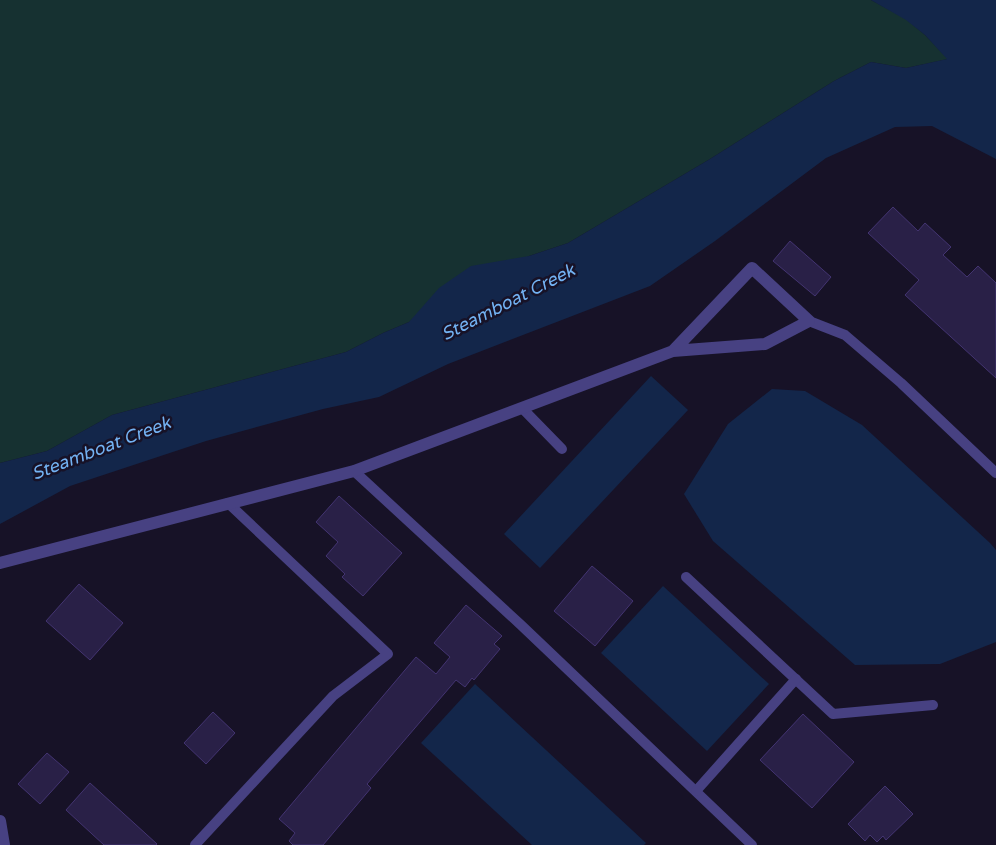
<svg xmlns="http://www.w3.org/2000/svg" width="996" height="845" font-family="'Varela Round',sans-serif">
<style>
.grass{fill:#163131}
.water{fill:#13264a}
.building{fill:#292047;stroke:#433471}
.lines{fill:none;stroke-linecap:round;stroke-linejoin:round}
.lane{stroke:#474182;stroke-width:10}
.street{stroke:#474182;stroke-width:12}
.labels{text-anchor:middle;dominant-baseline:central;stroke-width:5;stroke-linejoin:round;paint-order:stroke}
.water-label{font-size:18px;font-style:italic;fill:#73b2f3;stroke:#171227}
</style>
<rect width="100%" height="100%" fill="#171227"/>
<path class="grass" d="M 0,0 L 871,0 L 906,19 L 925,35 L 948,59 L 906,68 L 871,62 L 834,81 L 710,159 L 568,243 L 529,256 L 409,322 L 383,333 L 346,352 L 112,415 L 47,451 L 0,463 Z"/>
<g class="water">
<path d="M 871,0 L 996,0 L 996,159 L 932,126 L 895,127 L 826,158 L 715,241 L 650,286 L 448,364 L 379,397 L 323,409 L 206,441 L 70,486 L 0,524 L 0,463 L 47,451 L 112,415 L 346,352 L 383,333 L 409,322 L 439,288 L 471,266 L 529,256 L 568,243 L 710,159 L 834,81 L 871,62 L 906,68 L 947,59 L 925,35 L 906,20 Z"/>
<path d="M 651,376 L 688,410 L 540,568 L 504,534 Z"/>
<path d="M 772,389 L 805,391 L 862,425 L 990,543 L 996,550 L 996,642 L 940,664 L 855,665 L 713,541 L 684,494 L 728,424 Z"/>
<path d="M 663,586 L 769,684 L 707,751 L 601,653 Z"/>
<path d="M 475,684 L 646,843 L 644,845 L 532,845 L 421,743 Z"/>
</g>
<g class="building">
<path d="M 893,207 L 918,231 L 925,223 L 951,247 L 943,255 L 967,277 L 978,266 L 996,283 L 996,378 L 905,295 L 919,280 L 868,233 Z"/>
<path d="M 790,241 L 831,277 L 815,296 L 773,261 Z"/>
<path d="M 339,496 L 402,553 L 363,596 L 342,577 L 345,574 L 326,556 L 338,542 L 316,522 Z"/>
<path d="M 592,566 L 633,601 L 595,646 L 554,611 Z"/>
<path d="M 79,584 L 123,623 L 90,660 L 46,621 Z"/>
<path d="M 466,605 L 502,636 L 494,644 L 500,649 L 474,680 L 472,678 L 465,687 L 456,680 L 367,784 L 371,788 L 323,845 L 293,845 L 289,841 L 295,833 L 279,819 L 416,657 L 436,674 L 450,657 L 434,643 Z"/>
<path d="M 213,712 L 235,733 L 206,764 L 184,743 Z"/>
<path d="M 803,714 L 854,762 L 812,808 L 760,760 Z"/>
<path d="M 47,753 L 69,772 L 40,804 L 18,784 Z"/>
<path d="M 90,783 L 157,844 L 156,845 L 104,845 L 66,810 Z"/>
<path d="M 885,786 L 913,814 L 886,840 L 883,836 L 877,842 L 870,835 L 865,841 L 848,824 Z"/>
</g>
<g class="lines">
<g class="lane">
<path d="M 809,321 L 845,335 L 901,383 L 996,473"/>
<path d="M 522,408 L 562,449"/>
<path d="M 354,471 L 521,625 L 752,845"/>
<path d="M 686,577 L 833,714 L 933,705"/>
<path d="M 696,791 L 796,679"/>
<path d="M 195,845 L 333,696 L 388,654 L 228,503"/>
</g>
<g class="street">
<path d="M 0,563 L 354,471 L 673,351 L 765,344 L 809,321 L 752,268 L 673,351"/>
<path d="M 0,821 L 4,845"/>
</g>
</g>
<g class="labels">
<g class="water-label">
<text transform="translate(508 302) rotate(-27)">Steamboat Creek</text>
<text transform="translate(101 448) rotate(-21)">Steamboat Creek</text>
</g>
</g>
</svg>
